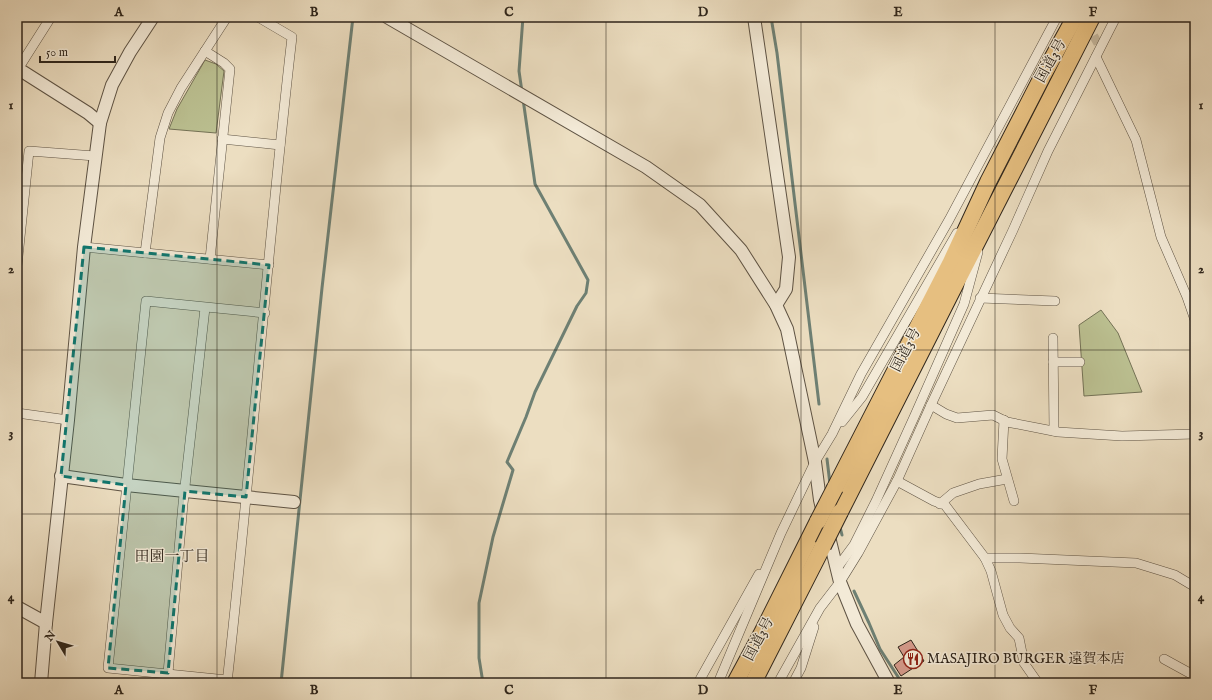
<svg xmlns="http://www.w3.org/2000/svg" width="1212" height="700" font-family="'IM FELL English','Noto Serif JP',serif">
<style>
.green{fill:#bbc091;stroke:#747256}
.lines{fill:none;stroke-linecap:round;stroke-linejoin:round}
.stream{stroke:#6e8074;stroke-width:3}
.building{fill:#d59b8c;stroke:#2e251b}
.minor-tunnel{stroke:#c6b9a0;stroke-width:9;stroke-dasharray:9 4.5;stroke-linecap:butt}
.minor-casing{stroke:#5e5344;stroke-width:10}
.tertiary-casing{stroke:#5e5344;stroke-width:14}
.trunk-casing{stroke:#2e251b;stroke-width:18}
.minor{stroke:#f3ead7;stroke-width:9}
.tertiary{stroke:#f3ead7;stroke-width:12}
.trunk{stroke:#e6bf80;stroke-width:16}
.trunk-bridge-casing{stroke:#2e251b;stroke-width:18;stroke-linecap:butt}
.trunk-bridge{stroke:#e6bf80;stroke-width:16}
.marked{fill:#0f766e;fill-opacity:0.2;stroke:#0f766e;stroke-width:3;stroke-dasharray:8 5;stroke-linejoin:round}
.grid{fill:none;stroke:#2e251b;stroke-width:1;stroke-opacity:0.55}
.labels{text-anchor:middle;dominant-baseline:central;stroke-width:3;stroke-linejoin:round;paint-order:stroke}
.street-label{font-size:14px;fill:#2e251b;stroke:#f3ead7}
.poi-label{font-size:14px;fill:#2e251b;stroke:#f3ead7;text-anchor:start}
.neighbourhood-label{font-size:15px;fill:#2e251b;stroke:#f3ead7}
.neatline{fill:none;stroke:#2e251b;stroke-width:1.5}
.grid-label{font-size:13px;text-anchor:middle;font-weight:bold;fill:#2e251b}
</style>
<rect width="100%" height="100%" fill="#ecdec1"/>
<filter id="stains"><feTurbulence type="fractalNoise" baseFrequency=".005" numOctaves="4"/><feColorMatrix values="0 0 0 0 .2 0 0 0 0 .09 0 0 0 0 .02 0 0 0 .5 -.17"/></filter>
<radialGradient id="worn" r=".72"><stop offset=".6" stop-color="#630" stop-opacity="0"/><stop offset="1" stop-color="#630" stop-opacity=".3"/></radialGradient>
<g class="green">
<path d="M 205,60 L 216,64 L 224,71 L 216,133 L 169,129 L 177,109 Z"/>
<path d="M 1101,310 L 1118,333 L 1142,392 L 1084,396 L 1079,325 Z"/>
</g>
<g class="lines">
<g class="stream">
<path d="M 771,17 L 777,53 L 819,404"/>
<path d="M 522,92 L 519,71 L 523,17"/>
<path d="M 827,459 L 830,484"/>
<path d="M 840,527 L 842,535"/>
<path d="M 854,591 L 869,623 L 880,649 L 902,683"/>
<path d="M 281,683 L 322,288 L 353,17"/>
<path d="M 483,683 L 479,658 L 479,603 L 493,537 L 513,470 L 507,462 L 526,417 L 535,392 L 577,306 L 586,293 L 588,280 L 535,184 L 523,99"/>
</g>
</g>
<path class="building" d="M 911,640 L 924,661 L 901,676 L 894,665 L 904,657 L 898,647 Z"/>
<g class="lines">
<path class="minor-tunnel" d="M 1087,24 L 1101,49"/>
<defs>
<g id="minor">
<path d="M 205,51 L 224,63 L 230,69 L 210,259"/>
<path d="M 1096,57 L 1136,140 L 1161,237 L 1187,297 L 1195,320"/>
<path d="M 18,69 L 51,17"/>
<path d="M 222,139 L 280,145"/>
<path d="M 84,247 L 269,265"/>
<path d="M 145,253 L 160,138 L 168,113 L 181,88 L 227,17"/>
<path d="M 17,266 L 29,151 L 95,156"/>
<path d="M 980,298 L 1055,301"/>
<path d="M 1053,338 L 1054,431"/>
<path d="M 1053,362 L 1080,362"/>
<path d="M 931,405 L 946,414 L 957,418 L 993,415 L 1007,422 L 1058,432 L 1122,436 L 1195,434"/>
<path d="M 17,413 L 68,420"/>
<path d="M 1004,420 L 1002,459 L 1014,501"/>
<path d="M 842,422 L 862,397 L 957,233"/>
<path d="M 897,481 L 934,501 L 945,505 L 985,558 L 1020,558 L 1136,563 L 1175,575 L 1195,587"/>
<path d="M 940,504 L 953,493 L 979,484 L 1007,479"/>
<path d="M 985,558 L 991,571 L 1003,615 L 1010,628 L 1019,638 L 1024,663 L 1038,683"/>
<path d="M 837,568 L 854,545 L 876,501 L 915,415 L 964,304 L 978,252"/>
<path d="M 1164,659 L 1195,676"/>
<path d="M 168,673 L 183,504 L 205,308"/>
<path d="M 227,680 L 108,668 L 146,301 L 265,313"/>
<path d="M 227,683 C 251,468 267,252 292,37 L 258,17"/>
<path d="M 698,683 L 759,574"/>
<path d="M 718,683 L 781,533 L 815,462 L 832,434 L 861,374 L 949,220 L 1057,17"/>
<path d="M 778,683 L 820,608 L 840,582 L 858,553 L 897,481 L 931,405 L 1013,230 L 1048,151 L 1116,17"/>
<path d="M 793,683 L 801,668 L 814,627"/>
</g>
<g id="tertiary">
<path d="M 387,17 L 646,167 L 700,205 L 741,250 L 776,305 L 787,329 L 815,462 L 820,500 L 840,582 L 857,624 L 889,683"/>
<path d="M 754,17 L 789,257 L 786,289 L 776,305"/>
<path d="M 17,68 L 88,113 L 100,123"/>
<path d="M 61,476 L 126,485 L 294,502"/>
<path d="M 17,607 L 46,623"/>
<path d="M 41,683 L 46,623 L 68,420 L 84,247 L 100,123 L 112,85 L 130,52 L 153,17"/>
</g>
<g id="trunk">
<path d="M 835,488 L 950,264 L 988,182 L 1042,77 L 1075,17"/>
<path d="M 840,512 L 954,287 L 1092,17"/>
<path d="M 735,683 L 762,633 L 818,521"/>
<path d="M 753,683 L 823,546"/>
</g>
</defs>
<use href="#minor" class="minor-casing"/>
<use href="#tertiary" class="tertiary-casing"/>
<use href="#trunk" class="trunk-casing"/>
<use href="#minor" class="minor"/>
<use href="#tertiary" class="tertiary"/>
<use href="#trunk" class="trunk"/>
<defs>
<g id="trunk-bridge">
<path d="M 818,521 L 835,488"/>
<path d="M 823,546 L 840,512"/>
</g>
</defs>
<use href="#trunk-bridge" class="trunk-bridge-casing"/>
<use href="#trunk-bridge" class="trunk-bridge"/>
</g>
<path class="marked" d="M 84,247 L 269,265 L 246,497 L 185,491 L 168,673 L 108,668 L 126,485 L 61,476 Z"/>
<path class="grid" d="M 217,17 L 217,683M 411,17 L 411,683M 606,17 L 606,683M 801,17 L 801,683M 995,17 L 995,683M 17,186 L 1195,186M 17,350 L 1195,350M 17,514 L 1195,514"/>
<defs>
<symbol id="restaurant-ring" viewBox="-11 -11 22 22"><circle r="9.5" fill="#f3ead7" stroke="#8f2418" stroke-width="1.5"/><path d="M-5-6h1v4h1v-4h1v4h1v-4h1v5L-1.5 .5V6h-2V.5L-5-1ZM5-6V6H3V1.5H1.5Q1.5-4 5-6Z" fill="#8f2418"/></symbol>
</defs>
<g fill-rule="evenodd">
<use href="#restaurant-ring" x="902" y="648" width="22" height="22"/>
</g>
<g class="labels">
<g class="street-label">
<text transform="translate(1051 61) rotate(-61)">国道3号</text>
<text transform="translate(906 350) rotate(-63)">国道3号</text>
<text transform="translate(759 639) rotate(-62)">国道3号</text>
</g>
<g class="poi-label">
<text x="927" y="659">MASAJIRO BURGER 遠賀本店</text>
</g>
<g class="neighbourhood-label">
<text x="172" y="556">田園一丁目</text>
</g>
</g>
<rect width="1212" height="700" fill="none" stroke="#ecdec1" stroke-width="44"/>
<g transform="translate(58 642) rotate(308)" stroke="#f3ead7" stroke-width="3" paint-order="stroke">
<path d="M0-3L7 15L0 10L-7 15Z" fill="#2e251b"/>
<text y="-6" font-size="11" font-weight="bold" text-anchor="middle" fill="#2e251b">N</text>
</g>
<path d="M40 56v6h75v-6" fill="none" stroke="#2e251b" stroke-width="2"/>
<text x="46" y="56" font-size="12" fill="#2e251b" stroke="#f3ead7" stroke-width="3" paint-order="stroke">50 m</text>
<rect x="22" y="22" width="1168" height="656" class="neatline"/>
<g class="grid-label">
<text x="119" y="16">A</text>
<text x="314" y="16">B</text>
<text x="509" y="16">C</text>
<text x="703" y="16">D</text>
<text x="898" y="16">E</text>
<text x="1093" y="16">F</text>
<text x="11" y="109">1</text>
<text x="1201" y="109">1</text>
<text x="11" y="273">2</text>
<text x="1201" y="273">2</text>
<text x="11" y="437">3</text>
<text x="1201" y="437">3</text>
<text x="11" y="601">4</text>
<text x="1201" y="601">4</text>
<text x="119" y="694">A</text>
<text x="314" y="694">B</text>
<text x="509" y="694">C</text>
<text x="703" y="694">D</text>
<text x="898" y="694">E</text>
<text x="1093" y="694">F</text>
</g>
<rect width="100%" height="100%" filter="url(#stains)"/>
<rect width="100%" height="100%" fill="url(#worn)"/>
</svg>
